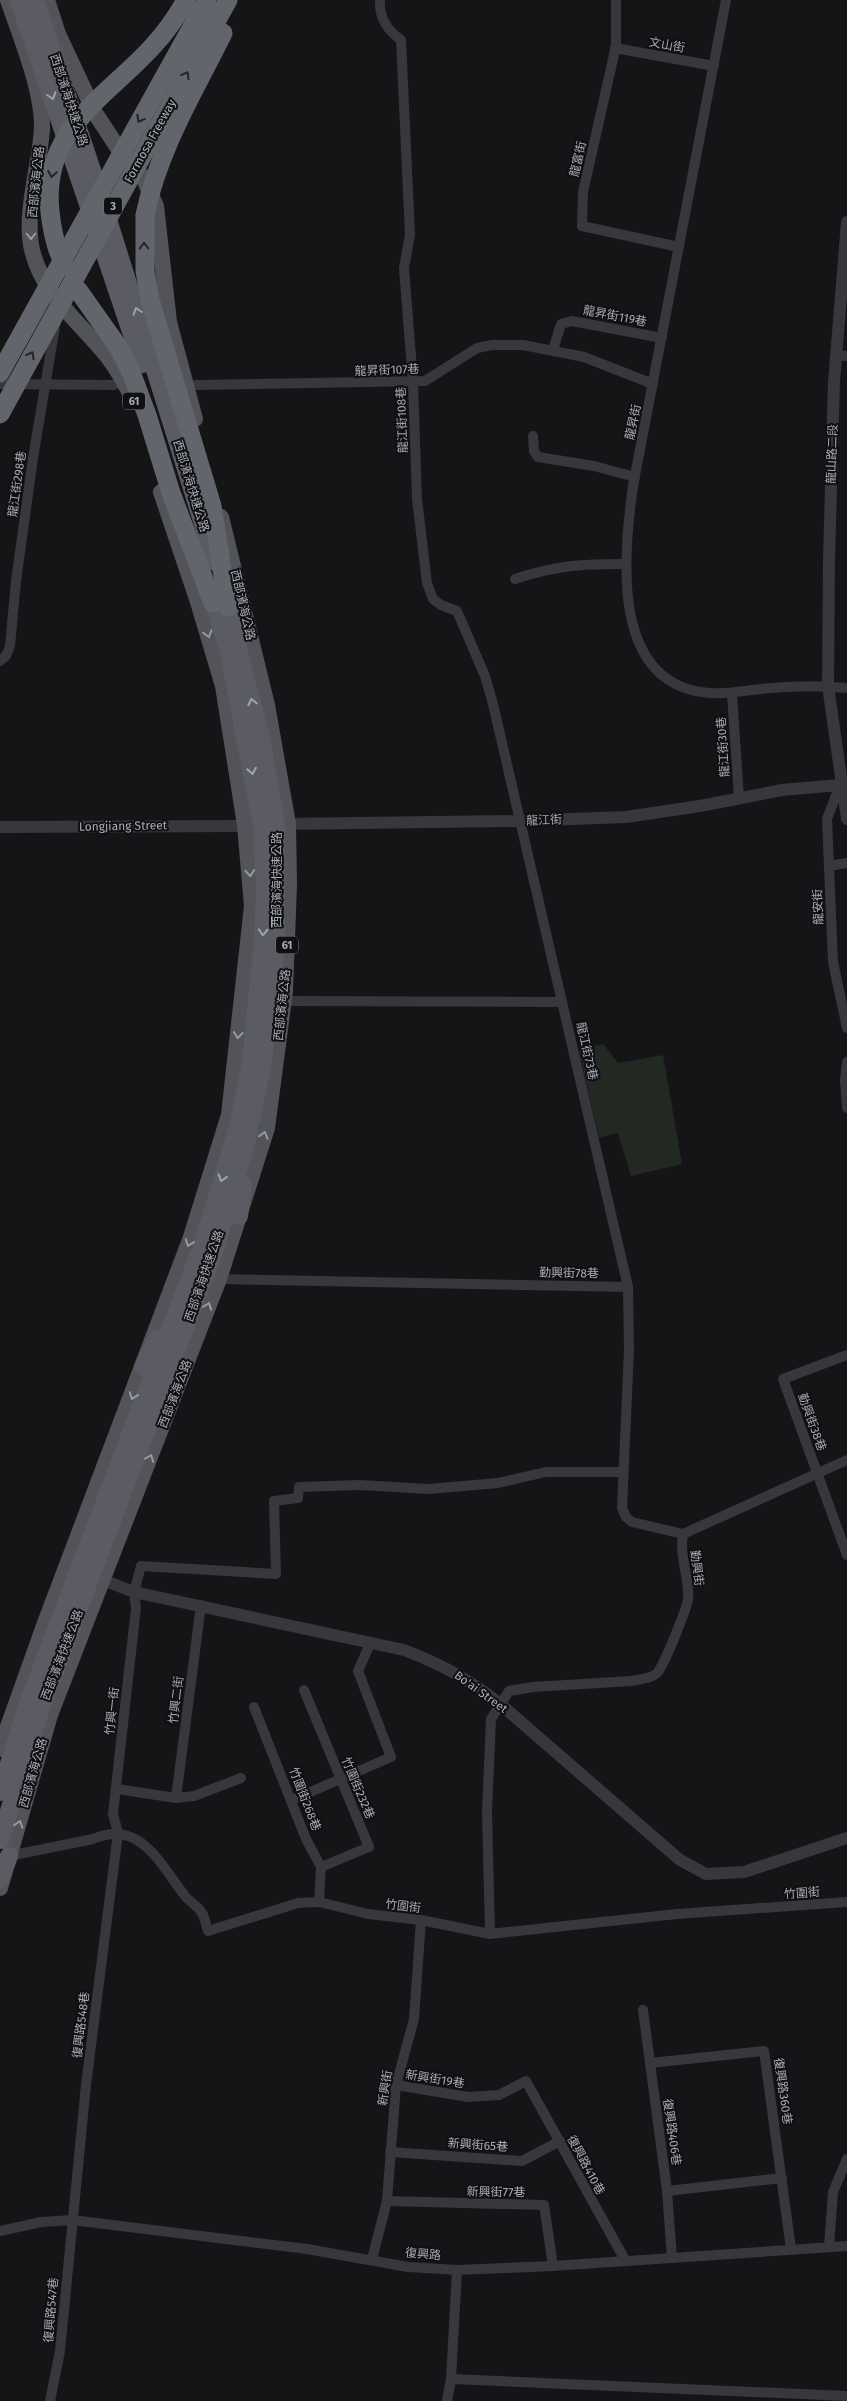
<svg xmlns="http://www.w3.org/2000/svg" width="847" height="2401" font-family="'Fira Sans','Noto Sans TC',sans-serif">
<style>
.green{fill:#222923}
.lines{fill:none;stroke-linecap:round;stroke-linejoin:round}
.minor{stroke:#37373c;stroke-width:10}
.tertiary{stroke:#37373c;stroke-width:12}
.primary{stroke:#53545a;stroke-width:16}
.trunk{stroke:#5b5c63;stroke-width:18}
.motorway{stroke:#63656c;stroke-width:19}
.motorway-bridge{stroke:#63656c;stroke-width:19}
.oneway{stroke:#252528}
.oneway2{stroke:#a0a4ae}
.oneway3{stroke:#979aa4}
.labels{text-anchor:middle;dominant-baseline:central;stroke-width:4;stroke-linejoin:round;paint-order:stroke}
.shield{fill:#101012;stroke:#7a7d85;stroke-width:1}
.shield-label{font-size:11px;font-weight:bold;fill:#a8acb6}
.street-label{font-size:12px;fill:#a8acb6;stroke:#101012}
</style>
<rect width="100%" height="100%" fill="#151517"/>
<path class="green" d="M 603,1044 L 618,1063 L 663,1055 L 682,1164 L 631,1176 L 618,1133 L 599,1138 L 579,1050 Z"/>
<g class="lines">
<g class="minor">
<path d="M 380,0 C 379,18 387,30 401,40 L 410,235 L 404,268 L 413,382 L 417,499 L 427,583 L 433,599 L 441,605 L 457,611 L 485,676 L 493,704 L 628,1287"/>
<path d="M 616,0 L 616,46 L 583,192 L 582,226 L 679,247"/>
<path d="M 726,0 L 633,486 C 623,556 610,686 710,693 C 725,694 737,692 752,690 C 783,686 816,685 847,688"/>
<path d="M 615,48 L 714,66"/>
<path d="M 553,350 L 561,324 L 572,321 L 662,338"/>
<path d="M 836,355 L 847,356"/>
<path d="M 0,384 L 114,385"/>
<path d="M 196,385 L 425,381 L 477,348 L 492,345 L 523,345 L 584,357 L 653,384"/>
<path d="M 533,436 L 534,451 L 538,457 L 594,466 L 635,477"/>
<path d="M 515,579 C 557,565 582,564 626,564"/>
<path d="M 0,661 L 6,656 L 10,646 L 16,581 L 33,458 L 56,321"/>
<path d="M 732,694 L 739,798"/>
<path d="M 845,784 L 840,785 L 827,819 L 833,962 L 847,1028"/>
<path d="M 829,866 L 847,863"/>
<path d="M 284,1001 L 562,1002"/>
<path d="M 847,1062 L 845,1080 L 847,1108"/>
<path d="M 219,1279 L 628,1287 L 629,1350 L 622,1508 L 626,1517 L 632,1522 L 683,1534"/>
<path d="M 847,1355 L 783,1379 L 847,1555"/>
<path d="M 683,1534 L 847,1460"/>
<path d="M 304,1690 L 369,1847 L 321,1867"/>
<path d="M 254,1707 L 306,1839 L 321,1867 L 319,1902"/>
<path d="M 117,1789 L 176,1798 L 194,1796 L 241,1778"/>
<path d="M 176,1798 L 201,1605"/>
<path d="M 292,1800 L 391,1757 L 358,1671 L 370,1644"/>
<path d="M 9,1856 L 93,1839 C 141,1818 161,1866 185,1896 C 190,1902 198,1906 202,1913 C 205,1918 206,1925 208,1931 L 298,1903 L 319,1902 L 368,1914 L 421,1920 L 490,1934 L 677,1914 L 847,1902"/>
<path d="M 490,1934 L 487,1812 L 491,1719 L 509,1691 L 533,1687 L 632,1681 C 640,1679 651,1679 657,1673 C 664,1666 687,1608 688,1599 C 690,1578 679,1559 683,1534"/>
<path d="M 643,2010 L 667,2191 L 672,2258"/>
<path d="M 650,2063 L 764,2051 L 791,2249"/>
<path d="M 396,2085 L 468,2097 L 499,2095 L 526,2081 L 625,2260"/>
<path d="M 390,2152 L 522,2161 L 560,2141"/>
<path d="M 667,2191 L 782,2178"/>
<path d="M 387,2201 L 544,2205 L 553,2266"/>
<path d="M 0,2231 L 41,2222 L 72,2220 L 307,2249 L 408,2267 L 457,2270 L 553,2266 L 847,2246"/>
<path d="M 829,2246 L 833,2192 L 847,2159"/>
<path d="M 372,2259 L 387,2201 L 396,2085 L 414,2019 L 421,1920"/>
<path d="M 451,2379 L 847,2396"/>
<path d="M 50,2401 L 60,2351 L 86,2085 L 118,1833 L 113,1814 L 136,1608 L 134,1592 L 141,1566 L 276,1574 L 274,1501 L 298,1498 L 299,1487 L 360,1485 L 428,1489 L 498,1483 L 546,1472 L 622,1472"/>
<path d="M 447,2401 L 451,2379 L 457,2270"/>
</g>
<g class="tertiary">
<path d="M 847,222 L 834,382 L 829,559 L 828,686 L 847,819"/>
<path d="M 280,824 L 519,821 L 626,817 L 700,806 L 782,790 L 840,785"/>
<path d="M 0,827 L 252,826"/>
<path d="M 95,1577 L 134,1592 L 404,1650 C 441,1664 468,1679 499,1703 L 680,1860 L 706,1874 L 744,1872 L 847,1838"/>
</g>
<g class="primary">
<path d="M 8,0 C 20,36 43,90 42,128 C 40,165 25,209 31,245 C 40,293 78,320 107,356 C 118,370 126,385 134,401"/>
<path d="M 47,0 L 58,34 L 95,113 L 118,148 L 143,177 L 156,206 L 169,322 L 195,419"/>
<path d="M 0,1749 L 45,1623 L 191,1237 L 229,1115 L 252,906 L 245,825 L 223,686 L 198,602 L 161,492"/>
<path d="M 0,1888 L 50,1715 L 219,1279 L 267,1128 L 285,991 L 289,885 L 288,824 L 267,705 L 221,517"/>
</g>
<g class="trunk">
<path d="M 19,0 L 142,364"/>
<path d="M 35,0 L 101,197 L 215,562"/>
<path d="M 239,1216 L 243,1185"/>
<path d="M 143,1367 L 157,1339"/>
<path d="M 0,1792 L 29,1701 L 202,1246 L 238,1127 L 251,1061 L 263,940 L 265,892 L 262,827 L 229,652 L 210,590"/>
<path d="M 0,1840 L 41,1708 L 215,1249 L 248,1136 L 263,1061 L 276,944 L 276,824 L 262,742 L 224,594"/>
<path d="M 0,1879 L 9,1856"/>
</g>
<g class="motorway">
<path d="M 145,215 L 145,271 L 150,300 L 212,506 L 228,607"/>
<path d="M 78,290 L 119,348 L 131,372 L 147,415 L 171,493 L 213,603"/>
</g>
<g class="motorway-bridge">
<path d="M 145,215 C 158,150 194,92 223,33"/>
<path d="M 65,266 C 56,250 52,230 50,212 C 41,129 106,98 153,46 C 166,32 177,16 186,0"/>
<path d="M 0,373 L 207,0"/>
<path d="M 0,414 L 228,0"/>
</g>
</g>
<defs><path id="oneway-chevron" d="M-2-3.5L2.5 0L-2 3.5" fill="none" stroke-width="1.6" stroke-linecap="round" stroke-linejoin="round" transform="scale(1.25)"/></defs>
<g class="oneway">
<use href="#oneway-chevron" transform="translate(186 75) rotate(-61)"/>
<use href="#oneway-chevron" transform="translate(140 119) rotate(119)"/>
<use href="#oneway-chevron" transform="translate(52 174) rotate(100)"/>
<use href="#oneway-chevron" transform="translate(144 246) rotate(-91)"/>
<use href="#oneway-chevron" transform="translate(31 355) rotate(-61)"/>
</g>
<g class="oneway2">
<use href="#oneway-chevron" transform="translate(52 96) rotate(72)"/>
<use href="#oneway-chevron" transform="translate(137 311) rotate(-108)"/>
<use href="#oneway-chevron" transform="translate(252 702) rotate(-103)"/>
<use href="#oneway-chevron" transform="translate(252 771) rotate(80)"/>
<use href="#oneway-chevron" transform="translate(263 932) rotate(93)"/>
<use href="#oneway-chevron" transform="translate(222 1178) rotate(107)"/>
</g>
<g class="oneway3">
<use href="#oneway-chevron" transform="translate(31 236) rotate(90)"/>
<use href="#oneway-chevron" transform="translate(208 634) rotate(74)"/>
<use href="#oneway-chevron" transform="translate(250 873) rotate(85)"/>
<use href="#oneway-chevron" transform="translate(238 1035) rotate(97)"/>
<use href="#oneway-chevron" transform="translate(264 1135) rotate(-73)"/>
<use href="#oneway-chevron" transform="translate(189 1243) rotate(110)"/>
<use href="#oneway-chevron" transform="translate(208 1306) rotate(-69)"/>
<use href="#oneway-chevron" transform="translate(133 1396) rotate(110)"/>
<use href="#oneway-chevron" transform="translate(150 1458) rotate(-69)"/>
<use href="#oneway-chevron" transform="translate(19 1824) rotate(-74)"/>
</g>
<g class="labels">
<g class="shield">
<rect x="104" y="197.5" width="18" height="17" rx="4"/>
<rect x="123" y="392.5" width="22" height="17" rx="4"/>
<rect x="276" y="936.5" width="22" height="17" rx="4"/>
</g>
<g class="shield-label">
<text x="113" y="206">3</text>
<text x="134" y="401">61</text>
<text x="287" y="945">61</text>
</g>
<g class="street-label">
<text transform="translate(667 45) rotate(10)">文山街</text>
<text transform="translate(69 100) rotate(72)">西部濱海快速公路</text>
<text transform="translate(150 141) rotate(-61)">Formosa Freeway</text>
<text transform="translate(578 159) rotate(-77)">龍富街</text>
<text transform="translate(36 182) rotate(-84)">西部濱海公路</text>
<text transform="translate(615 316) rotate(11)">龍昇街119巷</text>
<text transform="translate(387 370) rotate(-2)">龍昇街107巷</text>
<text transform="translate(402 420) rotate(-92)">龍江街108巷</text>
<text transform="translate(633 422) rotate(-78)">龍昇街</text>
<text transform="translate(832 454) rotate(-88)">龍山路二段</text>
<text transform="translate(17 484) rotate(-82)">龍江街298巷</text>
<text transform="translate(191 486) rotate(73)">西部濱海快速公路</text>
<text transform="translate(243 605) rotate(77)">西部濱海公路</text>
<text transform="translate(723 747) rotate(-94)">龍江街30巷</text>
<text transform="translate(544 820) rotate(-2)">龍江街</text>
<text transform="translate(123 826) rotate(-1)">Longjiang Street</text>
<text transform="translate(277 880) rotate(-90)">西部濱海快速公路</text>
<text transform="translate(818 907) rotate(-92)">龍安街</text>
<text transform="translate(282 1005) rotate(-84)">西部濱海公路</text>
<text transform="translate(587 1051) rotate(77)">龍江街73巷</text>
<text transform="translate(569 1273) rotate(1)">勤興街78巷</text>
<text transform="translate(204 1276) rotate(-71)">西部濱海快速公路</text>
<text transform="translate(175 1394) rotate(-69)">西部濱海公路</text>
<text transform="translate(812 1422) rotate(70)">勤興街38巷</text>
<text transform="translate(697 1568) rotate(83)">勤興街</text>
<text transform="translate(62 1655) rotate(-69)">西部濱海快速公路</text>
<text transform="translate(481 1692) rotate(36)">Bo'ai Street</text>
<text transform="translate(176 1700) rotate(-83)">竹興二街</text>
<text transform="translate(112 1711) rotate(-84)">竹興一街</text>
<text transform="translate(33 1773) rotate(-74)">西部濱海公路</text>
<text transform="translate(358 1788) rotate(67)">竹圍街232巷</text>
<text transform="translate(305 1799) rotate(69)">竹圍街268巷</text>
<text transform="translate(802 1893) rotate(-4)">竹圍街</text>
<text transform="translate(403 1906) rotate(7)">竹圍街</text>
<text transform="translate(81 2025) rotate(-83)">復興路548巷</text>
<text transform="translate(435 2079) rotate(9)">新興街19巷</text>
<text transform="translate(385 2088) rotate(-81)">新興街</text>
<text transform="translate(783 2091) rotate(82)">復興路360巷</text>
<text transform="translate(672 2132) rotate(82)">復興路406巷</text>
<text transform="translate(478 2145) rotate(4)">新興街65巷</text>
<text transform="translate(586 2165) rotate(62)">復興路410巷</text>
<text transform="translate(496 2192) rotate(1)">新興街77巷</text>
<text transform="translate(423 2254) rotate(5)">復興路</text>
<text transform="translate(51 2310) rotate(-85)">復興路547巷</text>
</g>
</g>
</svg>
